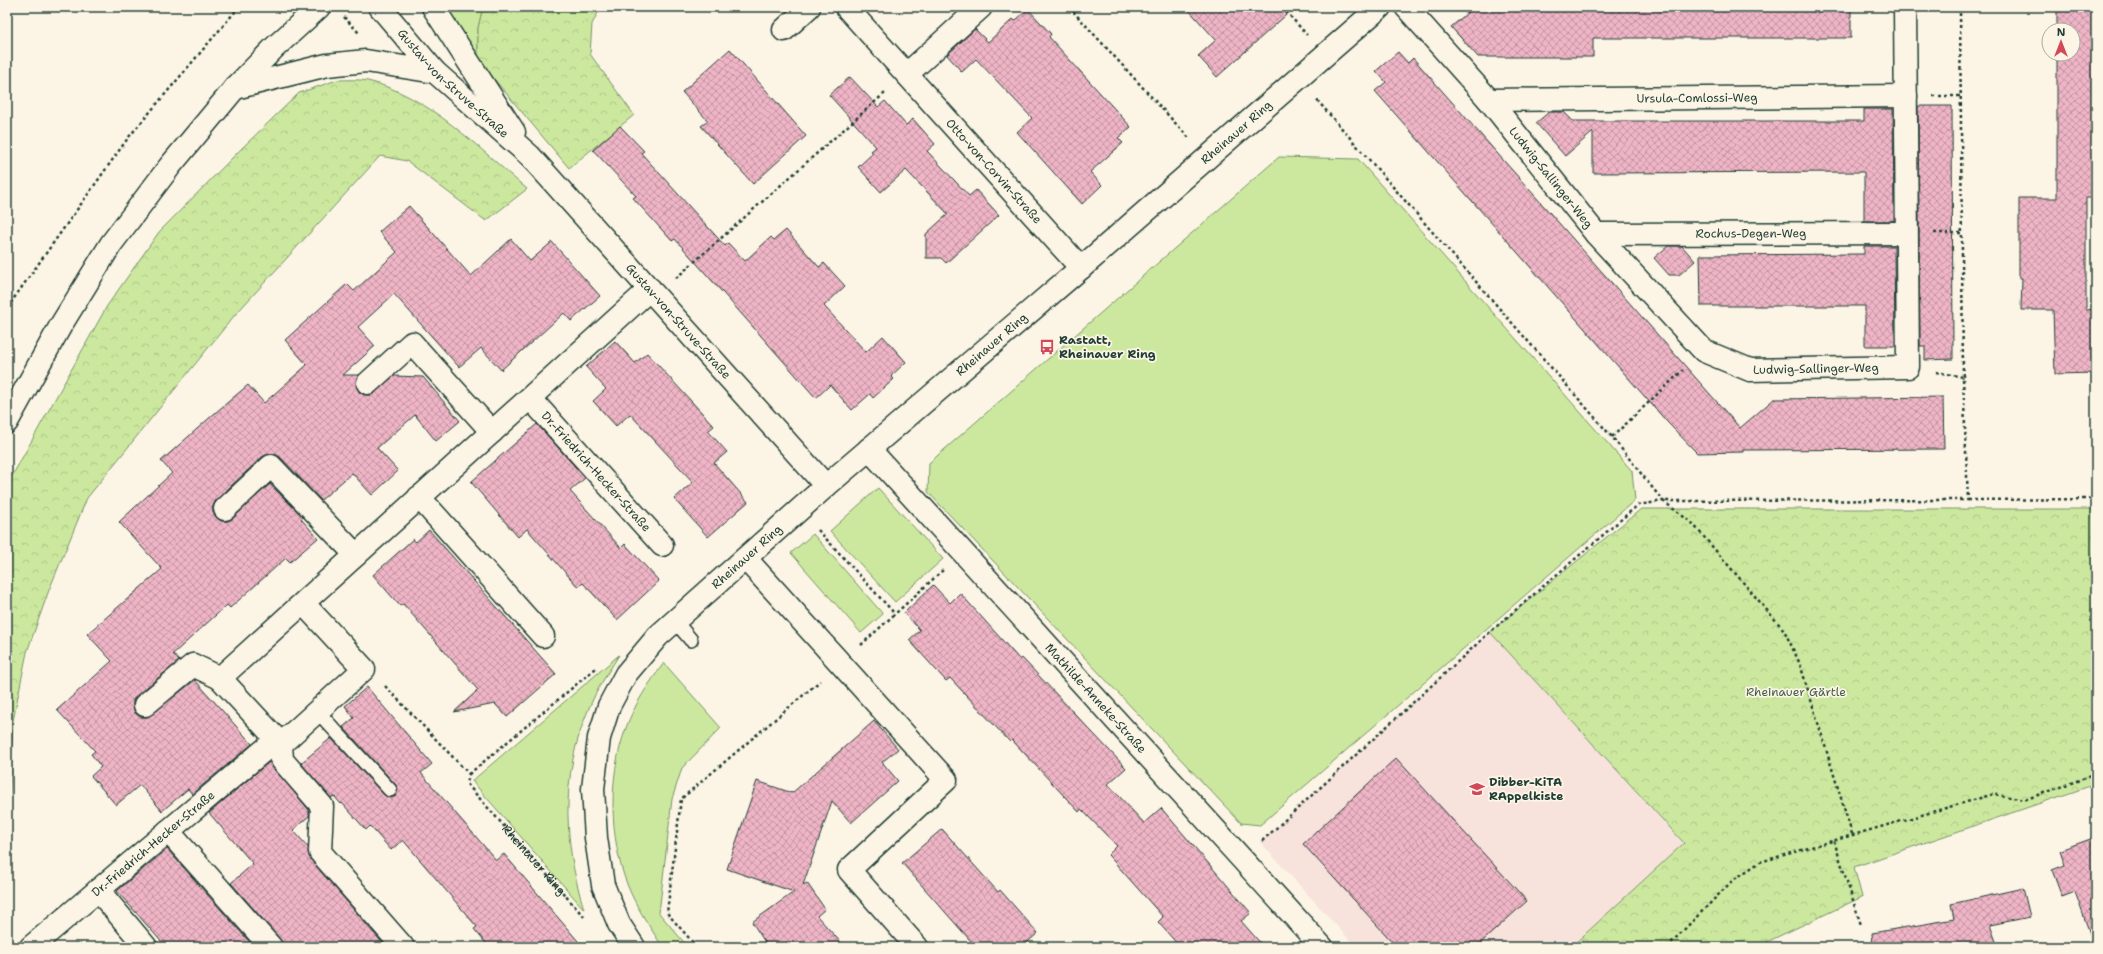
<svg xmlns="http://www.w3.org/2000/svg" width="2103" height="954" font-family="'Shantell Sans',sans-serif">
<style>
.built{fill:#f8e2dc}
.grass{fill:#cce89e;stroke:#769269}
.forest{fill:url(#forest-crowns);stroke:#769269}
.building{fill:url(#building-cross-hatch);stroke:#1f3d34}
.lines{fill:none;stroke-linecap:round;stroke-linejoin:round}
.lane-casing{stroke:#1f3d34;stroke-width:16}
.street-casing{stroke:#1f3d34;stroke-width:25}
.secondary-casing{stroke:#1f3d34;stroke-width:25}
.path{stroke:#1f3d34;stroke-width:2.5;stroke-dasharray:3 3;stroke-linecap:butt}
.lane{stroke:#fcf5e5;stroke-width:13}
.street{stroke:#fcf5e5;stroke-width:22}
.secondary{stroke:#fcf5e5;stroke-width:22}
.labels{text-anchor:middle;dominant-baseline:central;stroke-width:3.5;stroke-linejoin:round;paint-order:stroke}
.street-label{font-size:12px;fill:#1f3d34;stroke:#fcf5e5}
.poi-label{font-size:12px;font-weight:bold;fill:#1f3d34;stroke:#fcf5e5;text-anchor:start}
.park-label{font-size:12px;fill:#425f49;stroke:#fcf5e5}
</style>
<defs>
<pattern id="forest-crowns" width="20" height="18" patternUnits="userSpaceOnUse"><rect width="20" height="18" fill="#cce89e"/><path d="M2 6a3 3 0 1 1 6 0M12 15a3 3 0 1 1 6 0" fill="none" stroke="#afc889"/></pattern>
<pattern id="building-cross-hatch" width="8" height="8" patternUnits="userSpaceOnUse"><rect width="8" height="8" fill="#efb5c6"/><path d="M0 0l8 8M0 8l8-8" fill="none" stroke="#c194a2"/></pattern>
</defs>
<rect width="100%" height="100%" fill="#fcf5e5"/>
<filter id="ink" filterUnits="userSpaceOnUse"><feTurbulence type="fractalNoise" baseFrequency=".025" numOctaves="2"/><feDisplacementMap in="SourceGraphic" scale="8" xChannelSelector="R" yChannelSelector="G"/><feConvolveMatrix kernelMatrix="1 2 1 2 8 2 1 2 1" color-interpolation-filters="sRGB"/></filter>
<g filter="url(#ink)">
<path class="built" d="M 1490,632 L 1684,844 L 1571,947 L 1356,947 L 1260,842 Z"/>
<g class="grass">
<path d="M 440,7 L 483,7 L 478,28 L 478,60 Z"/>
<path d="M 1279,157 L 1358,159 L 1632,471 L 1635,500 L 1260,825 L 1241,823 L 928,492 L 929,463 Z"/>
<path d="M 878,488 L 943,559 L 895,602 L 830,531 Z"/>
<path d="M 813,534 L 883,614 L 861,633 L 791,553 Z"/>
<path d="M 619,655 C 611,668 602,681 595,695 C 561,764 561,835 584,909 L 472,781 Z"/>
<path d="M 664,663 L 721,728 L 682,768 L 672,799 L 659,913 L 688,947 L 663,947 L 660,943 C 648,924 635,905 627,884 C 609,837 608,776 626,728 C 634,705 649,683 664,663 Z"/>
</g>
<g class="forest">
<path d="M 483,7 L 601,7 L 592,24 L 590,54 L 634,115 L 569,168 L 478,60 L 478,28 Z"/>
<path d="M 337,80 C 347,80 358,79 368,81 C 430,96 479,149 527,189 L 486,221 L 407,161 L 380,156 L 234,316 L 87,498 L 49,590 L 27,652 L 13,721 L 7,861 L 7,485 L 107,306 L 159,232 L 242,148 L 299,93 Z"/>
<path d="M 1641,509 L 2096,509 L 2096,784 L 1854,867 L 1862,897 L 1756,947 L 1571,947 L 1684,843 L 1490,632 Z"/>
</g>
<g class="building">
<path d="M 1186,7 L 1295,7 L 1217,77 L 1198,56 L 1216,40 Z"/>
<path d="M 1474,7 L 1851,7 L 1851,38 L 1593,38 L 1593,57 L 1478,57 L 1451,27 Z"/>
<path d="M 2057,7 L 2096,7 L 2096,198 L 2086,198 L 2086,310 L 2096,309 L 2096,373 L 2055,374 L 2053,310 L 2021,310 L 2022,278 L 2019,278 L 2019,198 L 2057,198 L 2057,54 L 2073,54 L 2073,30 L 2057,30 Z"/>
<path d="M 1028,9 L 1051,34 L 1049,37 L 1131,127 L 1118,138 L 1123,143 L 1090,172 L 1102,185 L 1082,204 L 1017,132 L 1032,118 L 976,59 L 962,72 L 947,55 L 975,29 L 988,42 L 1013,19 L 1015,21 Z"/>
<path d="M 730,49 L 806,136 L 753,184 L 701,126 L 708,121 L 682,92 Z"/>
<path d="M 1398,52 L 1408,63 L 1413,58 L 1740,428 L 1774,399 L 1943,397 L 1944,449 L 1743,450 L 1743,452 L 1697,453 L 1668,423 L 1375,91 L 1386,82 L 1376,71 Z"/>
<path d="M 850,77 L 878,107 L 885,101 L 906,125 L 913,119 L 935,144 L 927,151 L 969,196 L 976,190 L 999,215 L 946,263 L 941,258 L 926,258 L 926,234 L 948,214 L 906,170 L 881,192 L 858,167 L 873,153 L 871,151 L 876,147 L 829,95 Z"/>
<path d="M 1918,106 L 1952,106 L 1953,359 L 1925,360 L 1925,346 L 1920,346 Z"/>
<path d="M 1864,109 L 1893,109 L 1894,221 L 1864,221 L 1864,172 L 1593,173 L 1593,132 L 1565,156 L 1536,123 L 1549,112 L 1564,112 L 1573,121 L 1864,121 Z"/>
<path d="M 620,126 L 644,151 L 641,153 L 725,246 L 728,243 L 745,261 L 771,237 L 774,240 L 786,230 L 819,267 L 824,263 L 845,286 L 824,306 L 866,352 L 883,336 L 906,362 L 891,376 L 894,379 L 873,398 L 870,394 L 852,410 L 830,385 L 816,398 L 675,239 L 672,241 L 633,198 L 636,196 L 593,150 Z"/>
<path d="M 409,206 L 471,276 L 511,239 L 530,261 L 552,242 L 600,296 L 571,321 L 564,313 L 501,370 L 481,348 L 459,367 L 394,294 L 358,327 L 375,346 L 343,375 L 359,375 L 356,385 L 359,392 L 365,395 L 371,395 L 394,376 L 423,377 L 460,421 L 436,441 L 415,415 L 377,448 L 398,471 L 372,495 L 352,473 L 321,500 L 280,457 L 275,454 L 269,454 L 262,457 L 216,500 L 213,506 L 213,512 L 216,517 L 221,521 L 228,521 L 270,484 L 303,517 L 301,519 L 318,538 L 290,562 L 286,558 L 230,608 L 227,605 L 173,654 L 179,661 L 137,695 L 133,700 L 133,707 L 135,713 L 140,717 L 148,717 L 195,680 L 252,744 L 192,794 L 188,789 L 162,811 L 140,785 L 116,805 L 91,776 L 101,767 L 91,754 L 95,751 L 57,710 L 112,661 L 87,634 L 162,569 L 119,522 L 172,473 L 161,461 L 215,413 L 248,385 L 264,403 L 307,365 L 285,340 L 347,284 L 354,291 L 397,252 L 379,232 Z"/>
<path d="M 1668,246 L 1682,246 L 1695,261 L 1679,275 L 1669,275 L 1654,258 Z"/>
<path d="M 1864,246 L 1894,246 L 1895,346 L 1865,346 L 1865,306 L 1701,306 L 1700,255 L 1864,254 Z"/>
<path d="M 615,341 L 635,363 L 647,353 L 714,426 L 708,431 L 727,452 L 714,463 L 748,502 L 708,537 L 674,499 L 693,482 L 630,414 L 616,426 L 593,401 L 606,389 L 586,367 Z"/>
<path d="M 537,424 L 585,478 L 570,491 L 621,548 L 625,544 L 659,581 L 617,620 L 583,583 L 578,587 L 527,529 L 518,537 L 471,482 Z"/>
<path d="M 429,530 L 556,674 L 507,717 L 495,704 L 454,712 L 478,690 L 403,604 L 400,606 L 373,575 L 413,539 L 416,542 Z"/>
<path d="M 933,585 L 950,603 L 960,593 L 1020,660 L 1022,658 L 1126,768 L 1108,784 L 1144,823 L 1161,808 L 1251,913 L 1241,921 L 1264,947 L 1180,947 L 1158,922 L 1163,917 L 1108,855 L 1117,846 L 1081,809 L 1079,812 L 1012,740 L 1010,742 L 950,678 L 946,681 L 909,640 L 920,630 L 904,613 Z"/>
<path d="M 367,687 L 432,764 L 421,773 L 496,860 L 504,854 L 583,947 L 489,947 L 474,929 L 477,927 L 403,840 L 391,850 L 370,826 L 366,830 L 342,803 L 341,804 L 334,796 L 331,798 L 301,763 L 331,738 L 384,795 L 391,798 L 396,796 L 398,789 L 396,785 L 343,727 L 354,718 L 345,706 Z"/>
<path d="M 874,721 L 898,749 L 882,762 L 898,781 L 851,823 L 832,801 L 803,885 L 807,883 L 825,909 L 817,916 L 845,947 L 768,947 L 752,922 L 794,892 L 727,869 L 757,781 L 792,793 Z"/>
<path d="M 1396,758 L 1527,901 L 1476,947 L 1397,947 L 1303,844 Z"/>
<path d="M 269,762 L 309,810 L 309,816 L 293,830 L 308,847 L 311,860 L 386,947 L 283,947 L 280,939 L 231,883 L 253,864 L 209,813 Z"/>
<path d="M 942,829 L 998,892 L 1000,890 L 1038,933 L 1022,947 L 976,947 L 902,863 Z"/>
<path d="M 2096,837 L 2096,942 L 2093,942 L 2075,892 L 2062,897 L 2052,870 L 2065,865 L 2060,850 Z"/>
<path d="M 167,849 L 254,947 L 166,947 L 117,891 Z"/>
<path d="M 2023,888 L 2030,917 L 1990,925 L 1998,947 L 1873,947 L 1872,933 L 1954,919 L 1951,904 Z"/>
</g>
<g class="lines">
<defs>
<g id="lane">
<path d="M 675,621 L 691,640"/>
<path d="M 317,711 L 390,790"/>
</g>
<g id="street">
<path id="s2" d="M 380,7 L 435,72 L 530,156 L 826,486"/>
<path d="M 433,7 L 514,132"/>
<path id="s3" d="M 846,7 L 1081,268"/>
<path id="s4" d="M 1406,7 L 1489,100 L 1596,234 L 1704,351 L 1750,370 L 1908,367 L 1905,7"/>
<path d="M 784,30 L 809,7"/>
<path d="M 907,74 L 981,7"/>
<path id="s5" d="M 1489,100 L 1906,96"/>
<path id="s6" d="M 1596,234 L 1906,233"/>
<path d="M 368,383 L 412,343 L 492,432"/>
<path id="s7" d="M 530,398 L 662,545"/>
<path id="s8" d="M 869,449 L 1322,947"/>
<path d="M 419,497 L 543,636"/>
<path d="M 225,509 L 271,466 L 356,555"/>
<path d="M 746,559 L 946,780 L 849,870 L 917,947"/>
<path d="M 303,603 L 364,669 L 281,744 L 220,678 L 650,289"/>
<path d="M 145,705 L 193,665 L 220,678"/>
<path d="M 281,744 L 282,760 L 322,806 L 320,852 L 403,947"/>
<path d="M 168,831 L 271,947"/>
<path d="M 98,890 L 146,947"/>
<path id="s9" d="M 31,947 L 276,740"/>
<path id="s10" d="M 634,947 L 619,924 L 603,885 L 596,838 L 593,789 L 599,738 L 609,706 L 626,674 L 658,636 L 826,486 L 1081,268 L 1380,7"/>
</g>
<g id="secondary">
<path d="M 235,88 L 327,65 L 366,61 L 435,72"/>
<path d="M 7,422 L 61,325 L 111,244 L 170,166 L 235,88 L 275,47 L 319,7"/>
</g>
</defs>
<use href="#lane" class="lane-casing"/>
<use href="#street" class="street-casing"/>
<use href="#secondary" class="secondary-casing"/>
<g class="path">
<path d="M 1069,7 L 1189,138"/>
<path d="M 1282,7 L 1307,35"/>
<path d="M 344,17 L 360,34"/>
<path d="M 1933,96 L 1960,96"/>
<path d="M 1934,233 L 1962,233"/>
<path d="M 676,278 L 885,93"/>
<path d="M 7,308 L 128,138 L 239,7"/>
<path d="M 1936,372 L 1963,377"/>
<path d="M 1612,437 L 1683,370"/>
<path d="M 1968,500 L 2096,499"/>
<path d="M 818,530 L 895,614"/>
<path d="M 861,645 L 943,570"/>
<path id="s1" d="M 385,686 L 469,774 L 467,784 L 585,918"/>
<path d="M 469,774 L 596,668"/>
<path d="M 1852,834 L 1800,664 L 1784,630 L 1692,523 L 1663,501 L 1968,500 L 1963,377 L 1960,7"/>
<path d="M 1262,841 L 1490,632 L 1638,505 L 1663,501 L 1612,437 L 1316,99"/>
<path d="M 1834,841 L 1861,925"/>
<path d="M 697,947 L 667,913 L 681,799 L 820,681"/>
<path d="M 1667,947 L 1733,880 L 1760,862 L 1994,794 L 2024,800 L 2096,774"/>
</g>
<use href="#lane" class="lane"/>
<use href="#street" class="street"/>
<use href="#secondary" class="secondary"/>
</g>
</g>
<defs>
<symbol id="bus-bare" viewBox="-9 -9 18 18"><path d="M-5-6H5V4H4V6H2V4H-2V6H-4V4H-5ZM-3.5-4V0h7V-4ZM-3.5 1.2v1.5H-2V1.2ZM2 1.2v1.5H3.5V1.2Z" fill="#d1495b" stroke="#fcf5e5" stroke-width="2.5" paint-order="stroke"/></symbol>
<symbol id="school-bare" viewBox="-9 -9 18 18"><path d="M0-5L7-2L0 1L-7-2ZM-4 1L0 2.5L4 1V4Q0 6-4 4Z" fill="#d1495b" stroke="#fcf5e5" stroke-width="2.5" paint-order="stroke"/></symbol>
</defs>
<g fill-rule="evenodd">
<use href="#bus-bare" x="1036" y="336" width="22" height="22"/>
<use href="#school-bare" x="1466" y="778" width="22" height="22"/>
</g>
<g class="labels">
<g class="street-label">
<text stroke="none"><textPath href="#s2" startOffset="106">Gustav-von-Struve-Straße</textPath></text>
<text stroke="none"><textPath href="#s5" startOffset="208">Ursula-Comlossi-Weg</textPath></text>
<text stroke="none"><textPath href="#s10" startOffset="1104">Rheinauer Ring</textPath></text>
<text stroke="none"><textPath href="#s3" startOffset="221">Otto-von-Corvin-Straße</textPath></text>
<text stroke="none"><textPath href="#s4" startOffset="224">Ludwig-Sallinger-Weg</textPath></text>
<text stroke="none"><textPath href="#s6" startOffset="155">Rochus-Degen-Weg</textPath></text>
<text stroke="none"><textPath href="#s2" startOffset="434">Gustav-von-Struve-Straße</textPath></text>
<text stroke="none"><textPath href="#s10" startOffset="780">Rheinauer Ring</textPath></text>
<text stroke="none"><textPath href="#s4" startOffset="571">Ludwig-Sallinger-Weg</textPath></text>
<text stroke="none"><textPath href="#s7" startOffset="99">Dr.-Friedrich-Hecker-Straße</textPath></text>
<text stroke="none"><textPath href="#s10" startOffset="456">Rheinauer Ring</textPath></text>
<text stroke="none"><textPath href="#s8" startOffset="337">Mathilde-Anneke-Straße</textPath></text>
<text stroke="none"><textPath href="#s9" startOffset="160">Dr.-Friedrich-Hecker-Straße</textPath></text>
<text stroke="none"><textPath href="#s1" startOffset="233">Rheinauer Ring</textPath></text>
</g>
<g class="poi-label">
<text x="1059" y="340">Rastatt,<tspan x="1059" dy="14">Rheinauer Ring</tspan></text>
<text x="1489" y="782">Dibber-KiTA<tspan x="1489" dy="14">RAppelkiste</tspan></text>
</g>
<g class="park-label">
<text x="1796" y="692">Rheinauer Gärtle</text>
</g>
</g>
<rect width="2103" height="954" fill="none" stroke="#fcf5e5" stroke-width="24"/>
<rect x="12" y="12" width="2079" height="930" fill="none" stroke="#1f3d34" stroke-width="1.5" filter="url(#ink)"/>
<g transform="translate(2061 42)"><circle r="19" fill="#fcf5e5" stroke="#a4ab9e"/>
<path d="M0-3L7 15L0 10L-7 15Z" fill="#d1495b"/>
<text y="-6" font-size="11" font-weight="bold" text-anchor="middle" fill="#1f3d34">N</text>
</g>
</svg>
